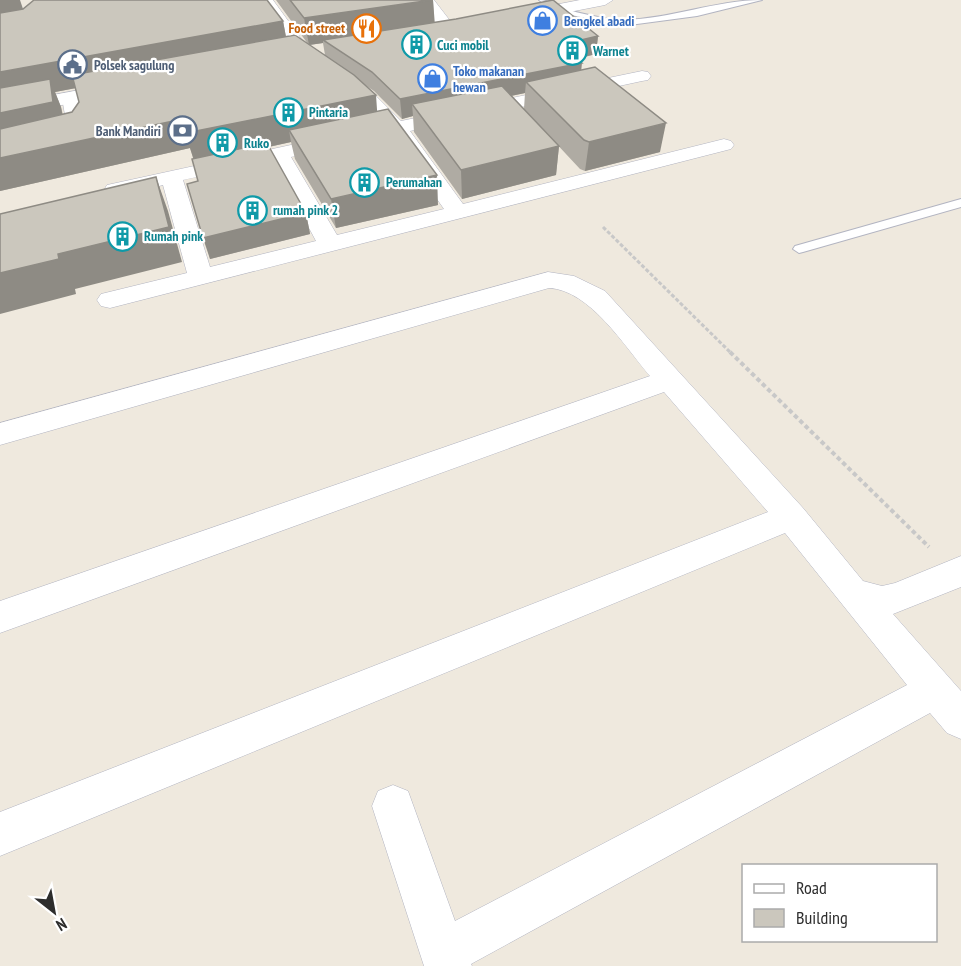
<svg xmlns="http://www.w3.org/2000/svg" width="961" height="966" font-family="'PT Sans Narrow',sans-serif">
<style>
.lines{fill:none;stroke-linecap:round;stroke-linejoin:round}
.lane-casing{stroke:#b2b4c1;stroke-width:2}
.street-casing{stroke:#b2b4c1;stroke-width:1}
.secondary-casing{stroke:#b2b4c1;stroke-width:1}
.path-far1{stroke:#c8c8c8;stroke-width:3;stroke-dasharray:4 2;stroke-linecap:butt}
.path{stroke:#c8c8c8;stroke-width:4;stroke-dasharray:4.5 3;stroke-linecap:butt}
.lane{fill:#fff;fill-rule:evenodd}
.street{fill:#fff;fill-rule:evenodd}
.secondary{fill:#fff;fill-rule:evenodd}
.wall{fill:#afaba3;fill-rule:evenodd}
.shaded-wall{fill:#8e8b84}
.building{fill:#cbc7bd;stroke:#8e8b84;stroke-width:1.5}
.labels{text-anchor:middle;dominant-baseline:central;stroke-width:4.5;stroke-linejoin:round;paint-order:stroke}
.far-shop-label{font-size:14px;font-weight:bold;fill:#366cbe;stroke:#fff;text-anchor:start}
.far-food-label{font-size:14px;font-weight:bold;fill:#c56008;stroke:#fff;text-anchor:end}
.far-culture-label{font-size:14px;font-weight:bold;fill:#0d838f;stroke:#fff;text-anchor:start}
.far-service-label{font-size:14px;font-weight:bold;fill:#4e5e75;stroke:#fff;text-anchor:start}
</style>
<rect width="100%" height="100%" fill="#efe9de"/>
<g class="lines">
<defs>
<g id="lane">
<path d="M 539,0 C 549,0 551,4 560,7 C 572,12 612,21 624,20 C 670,19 716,0 762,0 L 697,16 L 622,26 L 553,11 Z"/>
<path d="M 961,199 L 961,207 L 803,252 L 799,253 L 793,249 L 795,246 Z"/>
</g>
<g id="street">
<path d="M 257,0 L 273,0 L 310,51 L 373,93 L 401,121 L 642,71 L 648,72 L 651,76 L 648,80 L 642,81 L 410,131 L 463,204 L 724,139 L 731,141 L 734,145 L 731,149 L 110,308 L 101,306 L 97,300 L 101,294 L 187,273 L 163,185 L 115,197 L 107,195 L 104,190 L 107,185 L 383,125 L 359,101 L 298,59 ZM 392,135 L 444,209 L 337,235 L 291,157 ZM 273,161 L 316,241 L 210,267 L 183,180 Z"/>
<path d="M 418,0 L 434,0 L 458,31 L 456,35 L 444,35 Z"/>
<path d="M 71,92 L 78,94 L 80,98 L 88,131 L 82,140 L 0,160 L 0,148 L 68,132 L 62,98 L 64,94 Z"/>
<path d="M 548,272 L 574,276 L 605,291 L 803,508 L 863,581 L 882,586 L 895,583 L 961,556 L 961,587 L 893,614 L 961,691 L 961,739 L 947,733 L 930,713 L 471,964 L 472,966 L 424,966 L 372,806 L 378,791 L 393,785 L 408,791 L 455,921 L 907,685 L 785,533 L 0,856 L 0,812 L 768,512 L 664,392 L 0,633 L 0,601 L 650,376 C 625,347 590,290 549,288 L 0,445 L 0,423 Z"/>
</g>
<g id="secondary">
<path d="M 580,0 L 613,0 L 605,5 L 518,22 L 512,21 L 510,17 L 512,13 L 518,12 Z"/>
<path d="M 122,82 L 129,84 L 132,88 L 129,92 L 0,117 L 0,105 Z"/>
</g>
</defs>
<use href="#lane" class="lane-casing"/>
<use href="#street" class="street-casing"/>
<use href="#secondary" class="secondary-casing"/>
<path class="path-far1" d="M 603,227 L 731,353"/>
<path class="path" d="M 730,352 L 929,547"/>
<use href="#lane" class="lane"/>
<use href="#street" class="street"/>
<use href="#secondary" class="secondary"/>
</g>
<path class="wall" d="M 276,0 L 433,0 L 434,23 L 598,36 L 596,54 L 577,59 L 581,70 L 660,152 L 585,171 L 580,169 L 524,109 L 525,93 L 511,96 L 559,146 L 556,175 L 462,199 L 414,132 L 413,116 L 402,119 L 374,91 L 365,85 L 377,112 L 438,205 L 336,228 L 295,159 L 291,142 L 269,147 L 306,213 L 310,234 L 210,259 L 198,181 L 193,158 L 190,148 L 0,191 L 23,9 L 283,21 L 286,37 L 308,44 ZM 323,43 L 325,55 L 309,45 ZM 76,88 L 79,102 L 72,112 L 63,115 L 61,107 L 55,92 Z"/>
<g class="shaded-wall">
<path d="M 0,0 L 20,0 L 23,9 L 0,27 Z"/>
<path d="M 433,0 L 435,26 L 323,40 L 323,43 L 309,45 L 304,18 Z"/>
<path d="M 283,21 L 288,48 L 55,92 L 61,107 L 65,130 L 0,146 L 0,72 Z"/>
<path d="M 598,36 L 596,54 L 559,63 L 560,45 Z"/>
<path d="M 582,63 L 580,82 L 526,82 L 525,93 L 420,115 L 412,104 L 413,116 L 402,119 L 400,99 Z"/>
<path d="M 376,95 L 378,124 L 289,130 L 291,142 L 195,163 L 190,148 L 0,191 L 0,158 L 183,119 Z"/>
<path d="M 666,123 L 660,152 L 585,171 L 589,142 Z"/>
<path d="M 559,146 L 556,175 L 462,199 L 461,170 Z"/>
<path d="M 437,175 L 438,205 L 336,228 L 331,199 Z"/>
<path d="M 156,177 L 168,211 L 182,262 L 75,289 L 76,294 L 0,314 L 0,273 L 58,254 Z"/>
<path d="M 306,213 L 310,234 L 210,259 L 203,238 Z"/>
</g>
<g class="building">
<path d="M 34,0 L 267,0 L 283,21 L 0,72 L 0,13 L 23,9 Z"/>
<path d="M 290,0 L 432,0 L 304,18 Z"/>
<path d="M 553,0 L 598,36 L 560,45 L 582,63 L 400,99 L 372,72 L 323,40 L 456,19 Z"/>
<path d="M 295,35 L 354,75 L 376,95 L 186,133 L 183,119 L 0,158 L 0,129 L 72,112 L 79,102 L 72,75 Z"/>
<path d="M 595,67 L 666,123 L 589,142 L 584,140 L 526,82 Z"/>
<path d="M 50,79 L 53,102 L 0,113 L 0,88 Z"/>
<path d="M 502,86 L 559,146 L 461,170 L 412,104 Z"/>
<path d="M 388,109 L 437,175 L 331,199 L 289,130 Z"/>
<path d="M 267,143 L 306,213 L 203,238 L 187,184 L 198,181 L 192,159 Z"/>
<path d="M 156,177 L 169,227 L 58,254 L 59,259 L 0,273 L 0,214 Z"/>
</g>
<defs>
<symbol id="shop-ring" viewBox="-11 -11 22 22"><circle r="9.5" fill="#fff" stroke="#3f7fe0" stroke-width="1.5"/><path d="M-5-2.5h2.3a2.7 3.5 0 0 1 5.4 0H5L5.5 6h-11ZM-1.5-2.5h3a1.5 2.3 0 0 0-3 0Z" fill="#3f7fe0"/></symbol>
<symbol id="restaurant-ring" viewBox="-11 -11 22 22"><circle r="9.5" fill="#fff" stroke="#e8710a" stroke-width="1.5"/><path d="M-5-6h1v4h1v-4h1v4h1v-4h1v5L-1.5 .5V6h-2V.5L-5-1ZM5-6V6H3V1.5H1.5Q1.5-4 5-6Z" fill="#e8710a"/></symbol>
<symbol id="building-ring" viewBox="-11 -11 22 22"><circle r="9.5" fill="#fff" stroke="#0f9aa8" stroke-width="1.5"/><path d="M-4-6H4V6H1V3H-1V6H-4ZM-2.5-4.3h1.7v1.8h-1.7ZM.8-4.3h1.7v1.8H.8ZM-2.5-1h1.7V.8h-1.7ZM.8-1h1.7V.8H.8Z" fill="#0f9aa8"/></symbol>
<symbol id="civic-ring" viewBox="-11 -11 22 22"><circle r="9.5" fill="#fff" stroke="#5c6f8a" stroke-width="1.5"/><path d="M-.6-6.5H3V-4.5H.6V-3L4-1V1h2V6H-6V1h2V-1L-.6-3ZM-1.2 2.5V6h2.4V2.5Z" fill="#5c6f8a"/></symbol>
<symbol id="bank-ring" viewBox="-11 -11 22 22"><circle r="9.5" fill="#fff" stroke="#5c6f8a" stroke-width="1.5"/><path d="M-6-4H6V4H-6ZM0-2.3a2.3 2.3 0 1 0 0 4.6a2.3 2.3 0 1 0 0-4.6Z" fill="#5c6f8a"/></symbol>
</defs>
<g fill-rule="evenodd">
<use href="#shop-ring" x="526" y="4" width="33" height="33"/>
<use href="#restaurant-ring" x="350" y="12" width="33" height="33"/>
<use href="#building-ring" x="400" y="28" width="33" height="33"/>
<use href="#building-ring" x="556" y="34" width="33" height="33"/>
<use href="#civic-ring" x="56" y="48" width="33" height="33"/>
<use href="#shop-ring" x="416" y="62" width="33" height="33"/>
<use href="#building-ring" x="272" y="96" width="33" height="33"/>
<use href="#bank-ring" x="166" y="114" width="33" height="33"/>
<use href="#building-ring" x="206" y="126" width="33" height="33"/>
<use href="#building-ring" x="348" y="166" width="33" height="33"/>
<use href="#building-ring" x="236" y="194" width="33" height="33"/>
<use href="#building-ring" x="106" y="220" width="33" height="33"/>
</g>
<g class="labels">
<g class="far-shop-label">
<text x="564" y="21">Bengkel abadi</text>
<text x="453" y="71">Toko makanan<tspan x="453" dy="16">hewan</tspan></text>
</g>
<g class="far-food-label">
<text x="345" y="28">Food street</text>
</g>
<g class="far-culture-label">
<text x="437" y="45">Cuci mobil</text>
<text x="593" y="51">Warnet</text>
<text x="309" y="112">Pintaria</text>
<text x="244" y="143">Ruko</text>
<text x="386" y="182">Perumahan</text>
<text x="273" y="210">rumah pink 2</text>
<text x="144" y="236">Rumah pink</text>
</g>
<g class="far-service-label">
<text x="94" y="65">Polsek sagulung</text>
<text x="161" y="131" text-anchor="end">Bank Mandiri</text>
</g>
</g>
<rect x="742" y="864" width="195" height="78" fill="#ffffff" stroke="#ababab" stroke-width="1.5"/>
<rect x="754" y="884" width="30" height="9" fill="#ffffff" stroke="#ababab" stroke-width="1.5"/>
<text x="796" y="894" font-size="18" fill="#2d2d2d">Road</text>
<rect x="754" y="909" width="30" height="18" fill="#cbc7bd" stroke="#ababab" stroke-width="1.5"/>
<text x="796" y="924" font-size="18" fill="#2d2d2d">Building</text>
<g transform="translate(54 912) rotate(149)" stroke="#ffffff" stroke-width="4.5" paint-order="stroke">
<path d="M0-4.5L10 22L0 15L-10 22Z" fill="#2d2d2d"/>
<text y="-9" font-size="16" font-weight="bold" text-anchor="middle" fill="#2d2d2d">N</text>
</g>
</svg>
